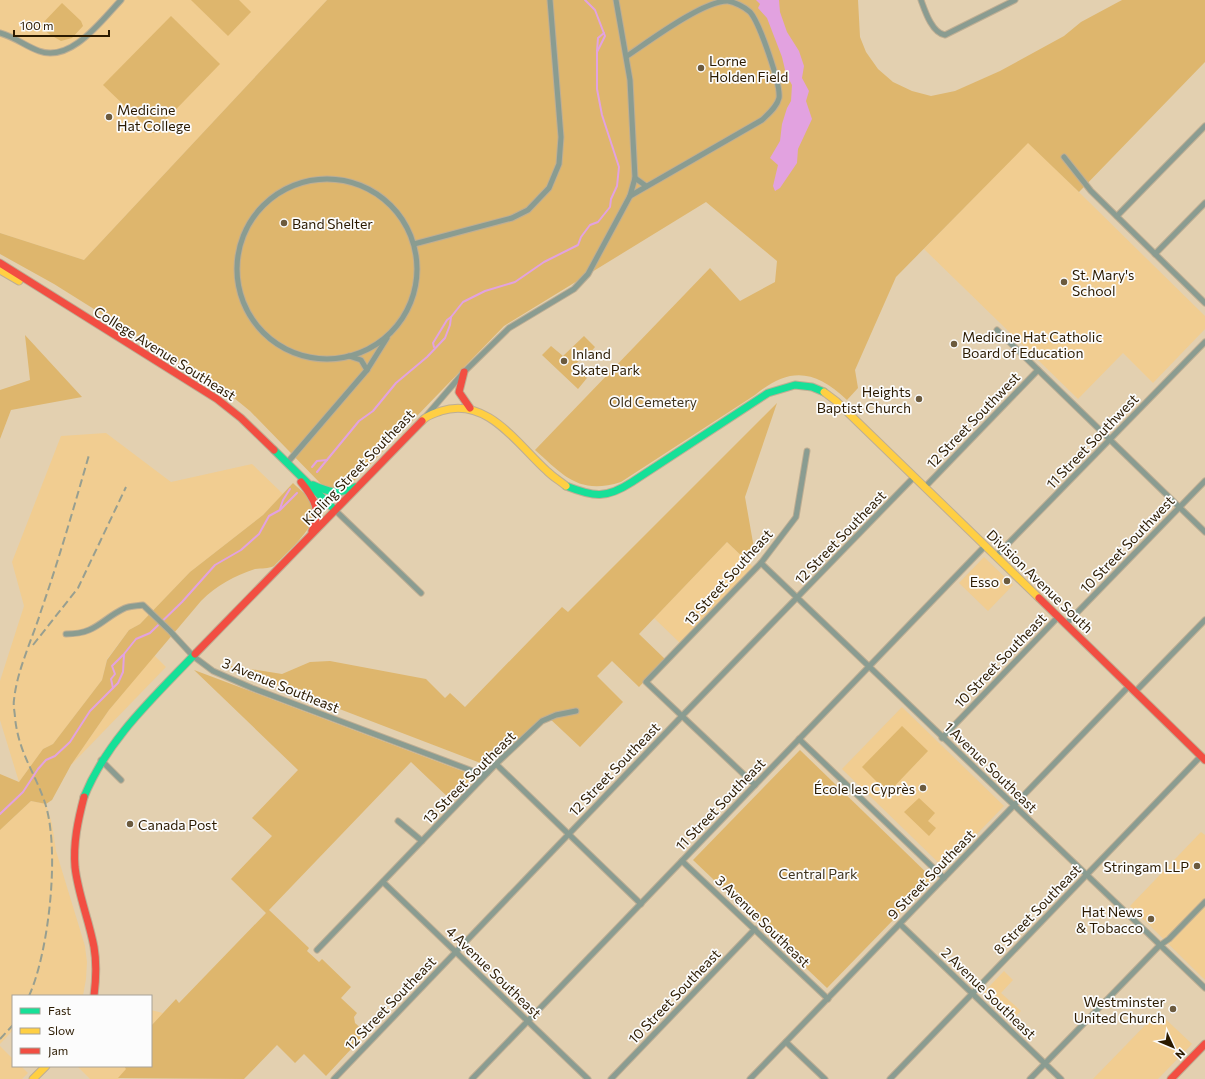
<svg xmlns="http://www.w3.org/2000/svg" width="1205" height="1079" font-family="Commissioner,sans-serif">
<style>
.built{fill:#f1cd91}
.green{fill:#deb66d}
.water{fill:#e2a2e0}
.lines{fill:none;stroke-linecap:round;stroke-linejoin:round}
.stream{stroke:#e2a2e0;stroke-width:2}
.street-casing{stroke:#beae94;stroke-width:7}
.fast-casing{stroke:#beae94;stroke-width:9}
.slow-casing{stroke:#beae94;stroke-width:9}
.jam-casing{stroke:#beae94;stroke-width:9}
.street{stroke:#8a9c91;stroke-width:5}
.fast{stroke:#16e098;stroke-width:7}
.slow{stroke:#ffcf43;stroke-width:7}
.jam{stroke:#f24e42;stroke-width:7}
.rail{stroke:#989f90;stroke-width:2;stroke-dasharray:8 4;stroke-linecap:butt}
.poi-dot{fill:#6b5a3e;stroke:#fcfcfc;stroke-width:1.5}
.labels{text-anchor:middle;dominant-baseline:central;stroke-width:3.5;stroke-linejoin:round;paint-order:stroke}
.poi-label{font-size:14px;fill:#2b1a00;stroke:#fcfcfc;text-anchor:start}
.street-label{font-size:14px;fill:#2b1a00;stroke:#fcfcfc}
.park-label{font-size:14px;fill:#3e321c;stroke:#fcfcfc}
</style>
<rect width="100%" height="100%" fill="#e3d0b0"/>
<g class="built">
<path d="M 0,0 L 327,0 L 84,260 L 0,233 Z"/>
<path d="M 1028,142 L 1205,316 L 1205,329 L 1153,383 L 1123,353 L 1078,399 L 924,249 Z"/>
<path d="M 106,433 L 171,482 L 252,464 L 283,494 L 263,515 L 190,572 L 140,624 L 129,630 L 107,659 L 102,680 L 53,744 L 43,749 L 19,782 L 0,720 L 0,681 L 24,606 L 12,562 L 61,436 Z"/>
<path d="M 727,542 L 753,567 L 680,643 L 654,618 Z"/>
<path d="M 984,557 L 1013,585 L 988,611 L 959,583 Z"/>
<path d="M 154,655 L 166,667 L 71,765 L 109,710 Z"/>
<path d="M 902,707 L 1004,806 L 944,868 L 842,769 Z"/>
<path d="M 31,801 L 46,804 L 52,824 L 56,851 L 85,946 L 87,962 L 86,979 L 83,996 L 13,996 L 13,1030 L 0,1044 L 0,830 Z"/>
<path d="M 1201,832 L 1205,835 L 1205,980 L 1130,906 Z"/>
<path d="M 1004,971 L 1013,980 L 1001,993 L 1021,1011 L 1013,1019 L 984,992 Z"/>
<path d="M 151,1010 L 163,1013 L 151,1026 Z"/>
<path d="M 1158,1012 L 1192,1044 L 1158,1079 L 1093,1079 Z"/>
<path d="M 0,1046 L 13,1059 L 13,1066 L 21,1066 L 28,1073 L 22,1079 L 0,1079 Z"/>
<path d="M 77,1066 L 124,1066 L 127,1069 L 119,1079 L 90,1079 Z"/>
</g>
<g class="green">
<path d="M 191,0 L 239,0 L 251,12 L 228,36 Z"/>
<path d="M 327,0 L 858,0 L 860,37 L 866,52 L 878,69 L 893,82 L 912,91 L 931,96 L 955,91 L 1000,71 L 1064,36 L 1081,22 L 1122,0 L 1205,0 L 1205,62 L 1079,192 L 1028,143 L 896,277 L 855,370 L 858,388 L 847,400 C 815,370 790,366 755,395 L 621,482 C 579,495 564,476 535,450 L 710,268 L 740,301 L 775,282 L 777,261 L 706,202 L 504,326 L 353,482 C 342,491 332,491 320,483 L 250,411 L 228,393 L 54,284 L 0,254 L 0,233 L 84,260 Z"/>
<path d="M 62,3 L 81,21 L 83,26 L 72,38 L 61,41 L 49,34 L 40,26 Z"/>
<path d="M 171,16 L 220,64 L 153,133 L 103,85 Z"/>
<path d="M 25,335 L 82,397 L 11,410 L 0,439 L 0,390 L 30,380 Z"/>
<path d="M 584,336 L 595,347 L 590,353 L 588,351 L 574,366 L 587,378 L 578,389 L 542,355 L 551,346 L 563,356 Z"/>
<path d="M 777,403 L 745,497 L 755,554 L 748,562 L 727,542 L 639,634 L 665,659 L 639,687 L 612,661 L 597,676 L 623,702 L 580,747 L 548,717 L 483,764 L 225,665 L 282,674 L 310,662 L 330,661 L 426,679 L 445,698 L 450,693 L 465,707 L 562,607 L 568,612 Z"/>
<path d="M 293,483 C 299,489 311,498 314,506 C 321,524 285,554 274,566 C 268,569 262,568 255,569 C 234,576 217,585 201,601 L 109,710 L 71,765 L 52,800 L 46,804 L 31,801 L 0,830 L 0,774 L 19,782 L 43,749 L 53,744 L 102,680 L 107,660 L 129,630 L 140,624 L 190,572 L 263,515 Z"/>
<path d="M 194,670 L 465,772 L 471,779 L 451,800 L 411,762 L 269,910 L 309,948 L 307,951 L 319,962 L 322,959 L 351,987 L 341,998 L 357,1013 L 354,1017 L 355,1023 L 366,1033 L 326,1076 L 304,1054 L 295,1063 L 277,1045 L 244,1079 L 118,1078 L 126,1069 L 124,1066 L 151,1066 L 151,1026 L 176,999 L 179,1003 L 266,913 L 231,879 L 272,836 L 252,818 L 298,770 Z"/>
<path d="M 902,726 L 928,751 L 888,793 L 862,767 Z"/>
<path d="M 800,750 L 933,879 L 827,988 L 693,860 Z"/>
<path d="M 919,798 L 935,813 L 928,821 L 936,828 L 929,836 L 904,812 Z"/>
</g>
<path class="water" d="M 756,0 L 779,0 L 780,12 L 787,32 L 799,51 L 804,66 L 802,78 L 809,91 L 806,101 L 812,119 L 798,149 L 797,163 L 780,188 L 775,191 L 773,186 L 778,165 L 770,158 L 780,141 L 782,124 L 787,108 L 791,101 L 792,85 L 786,74 L 782,57 L 767,18 L 758,8 L 760,4 Z"/>
<g class="lines">
<g class="stream">
<path d="M 597,51 L 598,38 L 604,33"/>
<path d="M 434,347 L 433,343 L 447,320 L 451,317"/>
<path d="M 312,467 L 317,461 L 327,460"/>
<path d="M 317,472 L 359,421 L 373,411 L 396,383 L 427,357 L 445,338 L 450,325 L 451,317 L 463,302 L 485,291 L 515,282 L 544,262 L 578,245 L 581,237 L 590,225 L 598,222 L 610,207 L 611,199 L 617,186 L 619,167 L 602,115 L 597,89 L 597,52 L 605,36 L 595,10 L 585,0"/>
<path d="M 280,509 L 283,500 L 290,489"/>
<path d="M 113,688 L 111,679 L 115,674 L 112,666 L 123,655"/>
<path d="M 0,814 L 23,792 L 38,769 L 46,760 L 55,756 L 70,742 L 90,711 L 118,683 L 123,672 L 124,654 L 136,639 L 150,633 L 182,602 L 215,565 L 241,550 L 259,534 L 269,516 L 280,510 L 297,493"/>
</g>
<defs>
<g id="street">
<path d="M 921,0 C 925,11 932,33 945,35 L 1015,0"/>
<path d="M 0,33 C 15,37 25,46 39,51 C 71,63 102,20 121,0"/>
<path d="M 627,56 C 648,42 704,0 728,1 C 734,2 745,7 750,12 C 759,22 781,84 779,98 C 777,107 768,114 762,120 L 630,196"/>
<path d="M 1064,157 L 1091,191 L 1205,303"/>
<path d="M 635,178 L 646,186"/>
<circle cx="327" cy="269" r="90"/>
<path d="M 1117,216 L 1205,126"/>
<path d="M 414,244 L 512,218 L 528,210 L 549,188 L 559,164 L 561,137 L 550,0"/>
<path d="M 1155,254 L 1205,203"/>
<path d="M 997,330 L 1205,532"/>
<path d="M 349,356 L 361,360 L 367,370"/>
<path d="M 427,415 L 464,372 L 509,328 L 574,289 L 588,274 L 630,196 L 635,178 L 630,80 L 616,0"/>
<path d="M 287,463 L 367,370 L 387,338"/>
<path d="M 925,487 L 1038,370"/>
<path d="M 335,510 L 421,593"/>
<path d="M 996,556 L 1205,342"/>
<path d="M 761,563 L 1205,988"/>
<path d="M 1066,624 L 1205,481"/>
<path d="M 66,634 C 97,634 101,619 125,608 C 130,606 138,606 143,605 L 170,631 L 193,656 L 213,671 L 252,688 L 478,773 L 487,773"/>
<path d="M 1135,692 L 1205,620"/>
<path d="M 942,738 L 1058,617"/>
<path d="M 799,739 L 944,878"/>
<path d="M 101,760 L 121,780"/>
<path d="M 496,764 L 641,904"/>
<path d="M 755,785 L 646,682 L 761,563 L 796,517 L 807,451"/>
<path d="M 398,821 L 422,841"/>
<path d="M 682,861 L 828,999"/>
<path d="M 383,882 L 588,1079"/>
<path d="M 900,924 L 1061,1079"/>
<path d="M 317,950 L 496,764 L 542,721 L 556,715 L 576,711"/>
<path d="M 786,1042 L 825,1079"/>
<path d="M 334,1079 L 682,716 L 914,477"/>
<path d="M 472,1079 L 985,546"/>
<path d="M 611,1079 L 755,929"/>
<path d="M 750,1079 L 1129,686"/>
<path d="M 890,1079 L 1201,756"/>
<path d="M 1030,1079 L 1159,946 L 1169,939 L 1205,902"/>
</g>
<g id="fast">
<path d="M 274,450 L 335,510"/>
<path d="M 313,485 C 328,492 340,495 355,487"/>
<path d="M 566,486 C 594,497 606,499 632,482 L 768,393 L 795,385 L 812,387 L 824,392"/>
<path d="M 84,797 C 107,740 153,698 195,654"/>
</g>
<g id="slow">
<path d="M 0,270 L 19,281"/>
<path d="M 824,392 L 836,401 L 1039,598"/>
<path d="M 422,421 C 427,415 433,414 441,411 C 487,396 517,444 547,471 C 553,477 560,481 566,486"/>
<path d="M 33,1079 L 46,1066"/>
</g>
<g id="jam">
<path d="M 0,263 L 217,399 L 241,418 L 274,450"/>
<path d="M 464,372 L 459,392 L 470,408"/>
<path d="M 301,482 C 314,498 322,511 312,531"/>
<path d="M 1039,598 L 1205,760"/>
<path d="M 195,654 L 422,421"/>
<path d="M 84,797 C 78,820 73,843 75,867 C 78,894 89,920 94,947 C 97,964 96,980 94,996"/>
<path d="M 1171,1079 L 1205,1044"/>
</g>
</defs>
<use href="#street" class="street-casing"/>
<use href="#fast" class="fast-casing"/>
<use href="#slow" class="slow-casing"/>
<use href="#jam" class="jam-casing"/>
<use href="#street" class="street"/>
<use href="#fast" class="fast"/>
<use href="#slow" class="slow"/>
<use href="#jam" class="jam"/>
<g class="rail">
<path d="M 33,645 L 78,588 L 126,487"/>
<path d="M 29,996 C 49,952 61,846 44,800 C 33,769 19,753 15,718 C 15,713 13,706 14,700 C 17,670 32,640 41,611 C 59,559 74,507 89,455"/>
<path d="M 0,1039 L 13,1025"/>
</g>
</g>
<g class="poi-dot">
<circle cx="701" cy="68" r="4"/>
<circle cx="109" cy="117" r="4"/>
<circle cx="284" cy="223" r="4"/>
<circle cx="1064" cy="282" r="4"/>
<circle cx="954" cy="344" r="4"/>
<circle cx="564" cy="361" r="4"/>
<circle cx="919" cy="399" r="4"/>
<circle cx="1007" cy="581" r="4"/>
<circle cx="923" cy="788" r="4"/>
<circle cx="130" cy="824" r="4"/>
<circle cx="1197" cy="866" r="4"/>
<circle cx="1151" cy="919" r="4"/>
<circle cx="1173" cy="1009" r="4"/>
</g>
<g class="labels">
<g class="poi-label">
<text x="709" y="60">Lorne<tspan x="709" dy="16">Holden Field</tspan></text>
<text x="117" y="109">Medicine<tspan x="117" dy="16">Hat College</tspan></text>
<text x="292" y="223">Band Shelter</text>
<text x="1072" y="274">St. Mary's<tspan x="1072" dy="16">School</tspan></text>
<text x="962" y="336">Medicine Hat Catholic<tspan x="962" dy="16">Board of Education</tspan></text>
<text x="572" y="353">Inland<tspan x="572" dy="16">Skate Park</tspan></text>
<text x="911" y="391" text-anchor="end">Heights<tspan x="911" dy="16">Baptist Church</tspan></text>
<text x="999" y="581" text-anchor="end">Esso</text>
<text x="915" y="788" text-anchor="end">École les Cyprès</text>
<text x="138" y="824">Canada Post</text>
<text x="1189" y="866" text-anchor="end">Stringam LLP</text>
<text x="1143" y="911" text-anchor="end">Hat News<tspan x="1143" dy="16">&amp; Tobacco</tspan></text>
<text x="1165" y="1001" text-anchor="end">Westminster<tspan x="1165" dy="16">United Church</tspan></text>
</g>
<g class="street-label">
<text transform="translate(165 353) rotate(32)">College Avenue Southeast</text>
<text transform="translate(973 420) rotate(-46)">12 Street Southwest</text>
<text transform="translate(1092 441) rotate(-46)">11 Street Southwest</text>
<text transform="translate(358 467) rotate(-46)">Kipling Street Southeast</text>
<text transform="translate(840 537) rotate(-46)">12 Street Southeast</text>
<text transform="translate(1127 544) rotate(-46)">10 Street Southwest</text>
<text transform="translate(728 577) rotate(-48)">13 Street Southeast</text>
<text transform="translate(1040 581) rotate(44)">Division Avenue South</text>
<text transform="translate(1000 660) rotate(-46)">10 Street Southeast</text>
<text transform="translate(281 685) rotate(22)">3 Avenue Southeast</text>
<text transform="translate(991 767) rotate(44)">1 Avenue Southeast</text>
<text transform="translate(614 769) rotate(-46)">12 Street Southeast</text>
<text transform="translate(469 777) rotate(-45)">13 Street Southeast</text>
<text transform="translate(720 804) rotate(-46)">11 Street Southeast</text>
<text transform="translate(931 874) rotate(-46)">9 Street Southeast</text>
<text transform="translate(1037 909) rotate(-46)">8 Street Southeast</text>
<text transform="translate(763 921) rotate(44)">3 Avenue Southeast</text>
<text transform="translate(494 972) rotate(44)">4 Avenue Southeast</text>
<text transform="translate(989 993) rotate(44)">2 Avenue Southeast</text>
<text transform="translate(674 996) rotate(-46)">10 Street Southeast</text>
<text transform="translate(390 1003) rotate(-46)">12 Street Southeast</text>
</g>
<g class="park-label">
<text x="653" y="401">Old Cemetery</text>
<text x="818" y="873">Central Park</text>
</g>
</g>
<rect x="12" y="995" width="140" height="72" fill="#fcfcfc" stroke="#a8a297"/>
<rect x="20" y="1008" width="20" height="6" fill="#16e098" stroke="#a8a297"/>
<text x="48" y="1015" font-size="12" fill="#2b1a00">Fast</text>
<rect x="20" y="1028" width="20" height="6" fill="#ffcf43" stroke="#a8a297"/>
<text x="48" y="1035" font-size="12" fill="#2b1a00">Slow</text>
<rect x="20" y="1048" width="20" height="6" fill="#f24e42" stroke="#a8a297"/>
<text x="48" y="1055" font-size="12" fill="#2b1a00">Jam</text>
<g transform="translate(1173 1047) rotate(134)" stroke="#fcfcfc" stroke-width="3" paint-order="stroke">
<path d="M0-3L7 15L0 10L-7 15Z" fill="#2b1a00"/>
<text y="-6" font-size="11" font-weight="bold" text-anchor="middle" fill="#2b1a00">N</text>
</g>
<path d="M14 30v6h95v-6" fill="none" stroke="#2b1a00" stroke-width="2"/>
<text x="20" y="30" font-size="12" fill="#2b1a00" stroke="#fcfcfc" stroke-width="3" paint-order="stroke">100 m</text>
</svg>
